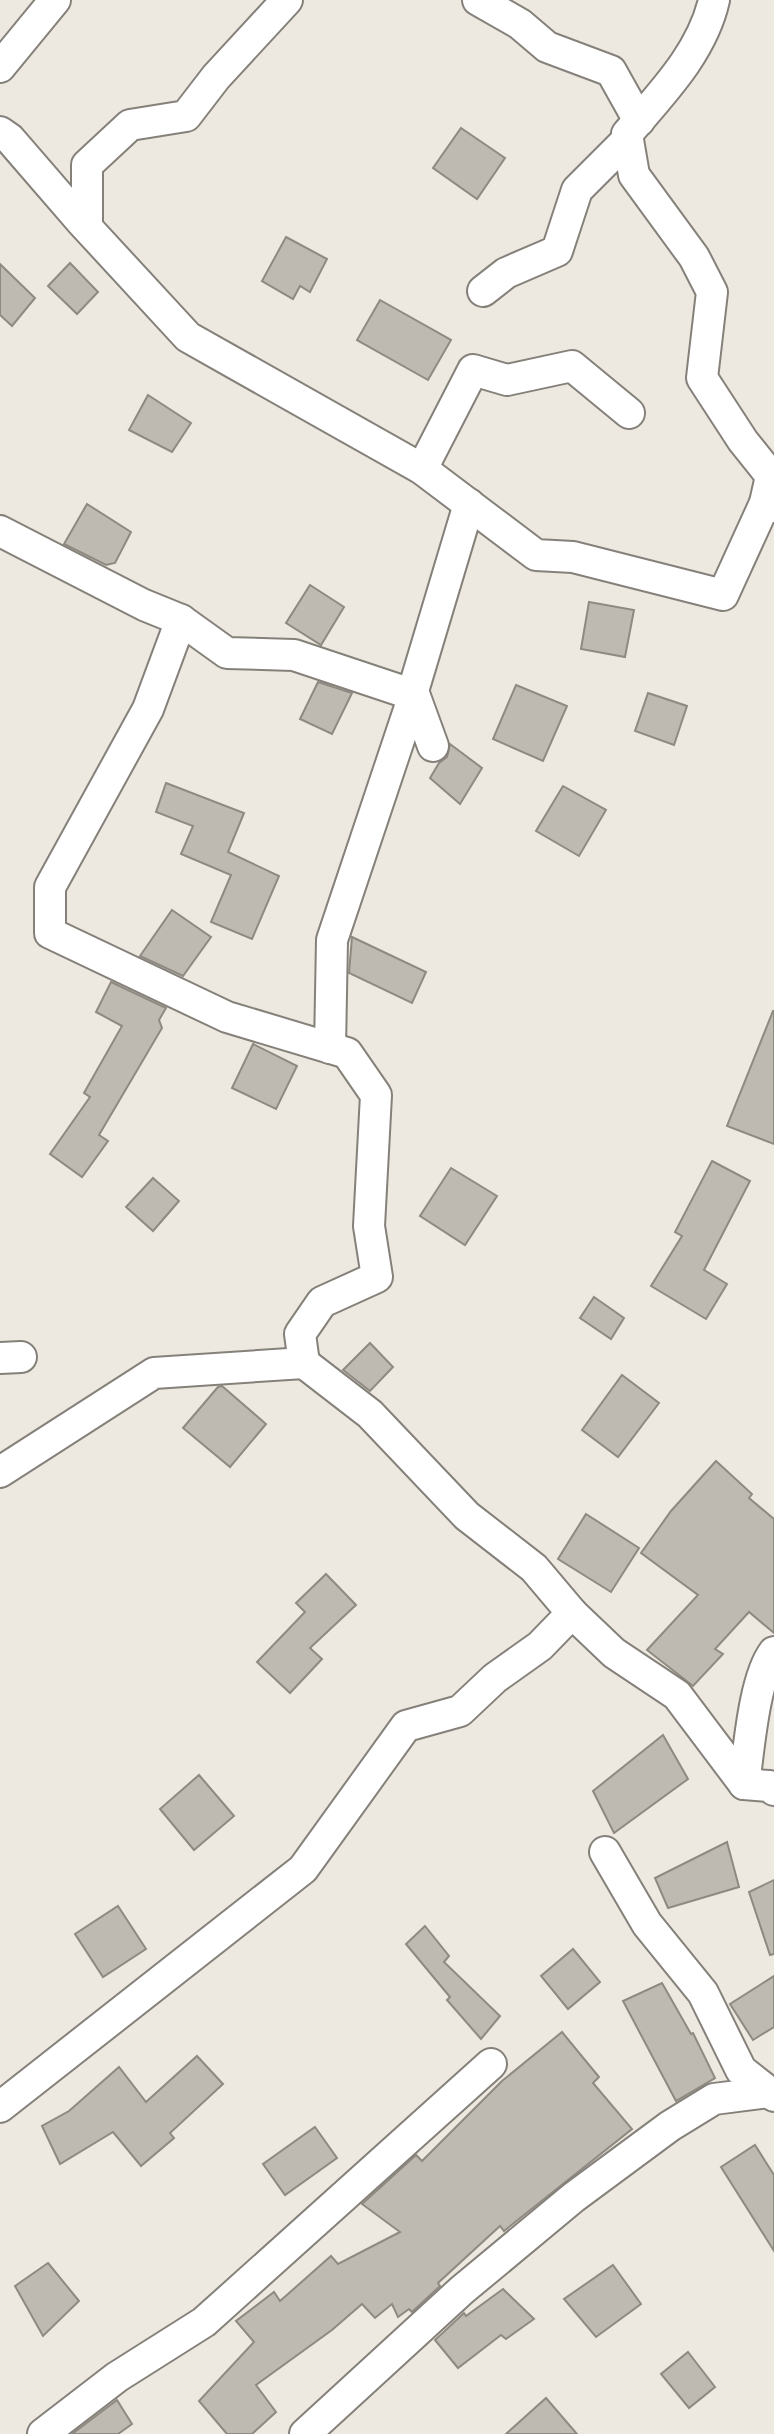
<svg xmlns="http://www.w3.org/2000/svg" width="774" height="2434" font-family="Georgia,serif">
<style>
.building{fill:#bebab2;stroke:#8e8a82;stroke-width:2}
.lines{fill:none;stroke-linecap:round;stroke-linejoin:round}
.minor-casing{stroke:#85817a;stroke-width:34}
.minor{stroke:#fff;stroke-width:30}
</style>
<rect width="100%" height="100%" fill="#ede9e0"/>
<g class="building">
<path d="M 461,128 L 505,158 L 477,199 L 433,168 Z"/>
<path d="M 286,237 L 327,259 L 310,292 L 300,286 L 293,299 L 262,281 Z"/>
<path d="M 70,263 L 98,292 L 77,314 L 48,286 Z"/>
<path d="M 0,264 L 35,298 L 12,326 L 0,315 Z"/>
<path d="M 380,300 L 451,340 L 428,380 L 357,340 Z"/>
<path d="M 148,395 L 191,423 L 172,452 L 129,430 Z"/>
<path d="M 87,504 L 131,532 L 115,563 L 106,565 L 64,544 Z"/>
<path d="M 310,585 L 344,607 L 321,645 L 286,623 Z"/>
<path d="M 589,602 L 634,610 L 625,657 L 581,649 Z"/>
<path d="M 318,682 L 352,693 L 332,734 L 300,719 Z"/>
<path d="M 516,685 L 567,706 L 543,761 L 493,739 Z"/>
<path d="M 648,693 L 687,706 L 674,745 L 635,731 Z"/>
<path d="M 450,744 L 482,768 L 460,804 L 430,778 L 439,763 L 447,757 Z"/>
<path d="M 166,783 L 244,813 L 228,852 L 279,876 L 252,939 L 211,922 L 231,875 L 181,854 L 193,826 L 156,812 Z"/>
<path d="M 563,786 L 606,810 L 579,856 L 536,831 Z"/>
<path d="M 172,910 L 211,937 L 183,976 L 140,956 Z"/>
<path d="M 352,937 L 426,972 L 412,1003 L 349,973 Z"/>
<path d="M 111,982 L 166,1008 L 159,1020 L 162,1028 L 99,1135 L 108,1141 L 82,1177 L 50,1154 L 90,1097 L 84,1093 L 122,1026 L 96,1012 Z"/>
<path d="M 773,1011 L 774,1011 L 774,1144 L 727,1126 Z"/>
<path d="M 253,1044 L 297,1066 L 276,1109 L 232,1088 Z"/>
<path d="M 712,1161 L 750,1181 L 704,1270 L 727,1284 L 706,1319 L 651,1286 L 682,1236 L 675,1232 Z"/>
<path d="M 451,1168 L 497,1196 L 465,1245 L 420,1216 Z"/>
<path d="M 153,1178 L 179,1201 L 153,1231 L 126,1207 Z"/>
<path d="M 594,1297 L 624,1318 L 611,1339 L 580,1318 Z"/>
<path d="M 370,1343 L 393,1367 L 370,1391 L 343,1370 Z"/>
<path d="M 622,1375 L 659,1403 L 618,1457 L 582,1430 Z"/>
<path d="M 222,1386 L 266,1424 L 230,1467 L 183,1428 L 218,1387 Z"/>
<path d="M 716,1461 L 752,1494 L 749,1498 L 774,1519 L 774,1633 L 749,1612 L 715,1649 L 723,1654 L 693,1686 L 647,1650 L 698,1595 L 641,1553 L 671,1511 Z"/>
<path d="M 586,1514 L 639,1548 L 611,1592 L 558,1559 Z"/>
<path d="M 326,1574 L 356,1605 L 310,1648 L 322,1659 L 290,1693 L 257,1662 L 305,1612 L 296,1603 Z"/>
<path d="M 663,1735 L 688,1779 L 614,1833 L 593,1791 Z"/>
<path d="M 199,1775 L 234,1816 L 194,1850 L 160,1809 Z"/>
<path d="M 727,1842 L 739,1887 L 668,1908 L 655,1878 Z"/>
<path d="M 774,1880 L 774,1954 L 770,1955 L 749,1892 Z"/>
<path d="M 118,1906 L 146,1949 L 103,1977 L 75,1934 Z"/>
<path d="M 425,1926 L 449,1956 L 444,1962 L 500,2016 L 481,2039 L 447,2000 L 450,1997 L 406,1944 Z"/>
<path d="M 573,1949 L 600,1982 L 568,2009 L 541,1976 Z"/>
<path d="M 774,1976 L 774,2027 L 753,2040 L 730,2004 Z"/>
<path d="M 662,1983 L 691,2034 L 693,2033 L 715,2078 L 676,2101 L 623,2001 Z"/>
<path d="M 562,2032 L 599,2077 L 593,2083 L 632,2129 L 504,2231 L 500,2226 L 438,2283 L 440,2286 L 412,2312 L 409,2309 L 398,2317 L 392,2304 L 375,2318 L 362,2304 L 332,2330 L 256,2385 L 276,2412 L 252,2434 L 227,2434 L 199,2401 L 254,2342 L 236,2321 L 274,2292 L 280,2301 L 331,2256 L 338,2264 L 400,2232 L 362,2204 L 416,2155 L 422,2161 L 502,2081 Z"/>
<path d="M 197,2056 L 223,2084 L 170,2133 L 174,2138 L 141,2166 L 113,2132 L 60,2164 L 42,2126 L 69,2111 L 119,2067 L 146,2102 Z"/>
<path d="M 315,2127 L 337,2158 L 285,2195 L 263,2164 Z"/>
<path d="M 755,2145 L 774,2175 L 774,2251 L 721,2167 Z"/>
<path d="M 48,2263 L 79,2301 L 43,2336 L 15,2286 Z"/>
<path d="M 613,2265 L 641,2304 L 596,2337 L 564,2299 Z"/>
<path d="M 503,2289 L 534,2319 L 506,2339 L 501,2335 L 458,2368 L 435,2340 L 464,2313 L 466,2316 Z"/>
<path d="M 688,2352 L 715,2387 L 689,2408 L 661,2374 Z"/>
<path d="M 546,2398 L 577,2434 L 506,2434 Z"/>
<path d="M 117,2400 L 132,2424 L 118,2434 L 72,2434 Z"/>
</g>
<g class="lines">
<defs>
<g id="minor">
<path d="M 478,0 L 520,24 L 547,47 L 611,71 L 639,121"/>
<path d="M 714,0 C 702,53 661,94 627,134 L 634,175 L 694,257 L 712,292 L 702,378 L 743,441 L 771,476 L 765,503"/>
<path d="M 0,67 L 55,0"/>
<path d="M 0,132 L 10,139 L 80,220 L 188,337 L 422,469 L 536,555 L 573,557 L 723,595 L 765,503 L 774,507"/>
<path d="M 87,227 L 87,165 L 130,125 L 186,116 L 216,77 L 287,0"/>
<path d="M 483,291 L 506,273 L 557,251 L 577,190 L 628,139"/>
<path d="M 422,469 L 473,370 L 507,380 L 572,366 L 629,413"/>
<path d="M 0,531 L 144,605 L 181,620 L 148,709 L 50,887 L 50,933 L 227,1017 L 347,1053 L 376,1095 L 369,1226 L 377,1277 L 322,1302 L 300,1334 L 304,1363"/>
<path d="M 181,620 L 227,653 L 294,655 L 414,695 L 332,940 L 330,1048"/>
<path d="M 433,746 L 413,691 L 469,504"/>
<path d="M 0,1358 L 21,1357"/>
<path d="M 0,1472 L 154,1373 L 304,1363 L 370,1414 L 467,1516 L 534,1568 L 572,1613 L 540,1646 L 495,1678 L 460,1711 L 406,1726 L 303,1869 L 0,2107"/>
<path d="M 572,1613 L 614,1653 L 677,1695 L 744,1784 C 749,1749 754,1678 774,1652"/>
<path d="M 744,1784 L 769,1786 L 774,1790"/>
<path d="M 605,1852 L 647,1924 L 703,1993 L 741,2070 L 774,2096"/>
<path d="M 43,2434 L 117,2377 L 204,2322 L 491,2064"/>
<path d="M 305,2434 L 462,2290 L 574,2197 L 670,2126 L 714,2099 L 769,2092"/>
</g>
</defs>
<use href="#minor" class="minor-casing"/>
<use href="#minor" class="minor"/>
</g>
</svg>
